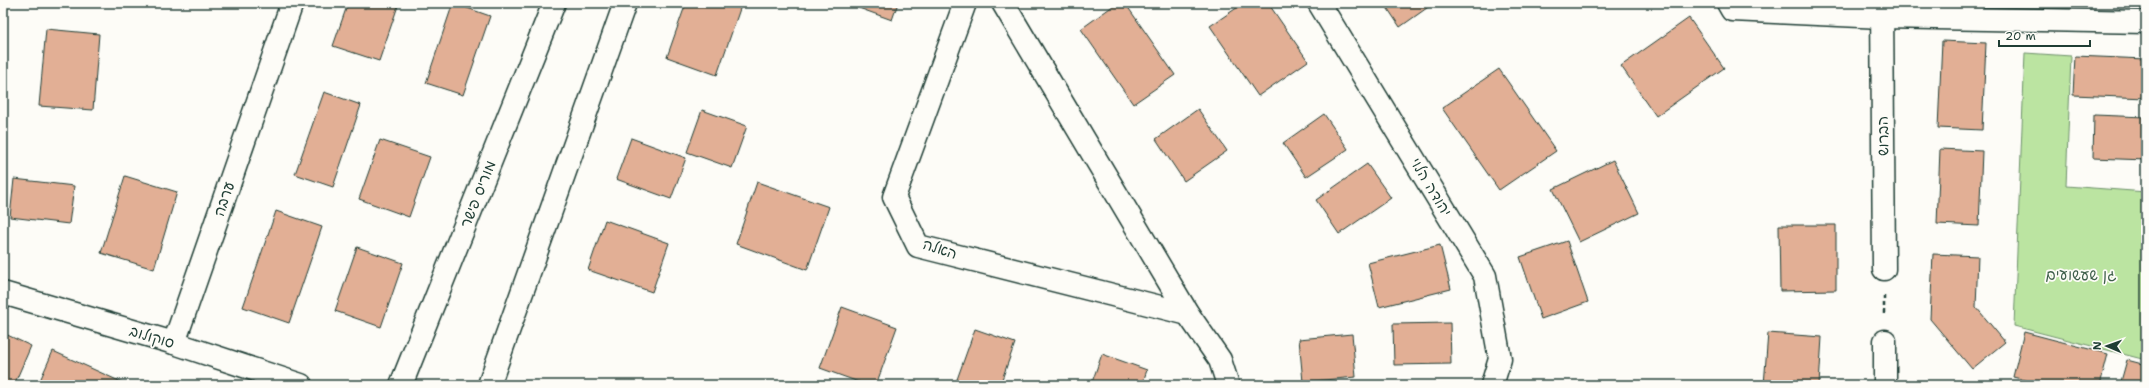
<svg xmlns="http://www.w3.org/2000/svg" width="2149" height="388" font-family="'Shantell Sans','Playpen Sans Hebrew',sans-serif">
<style>
.green{fill:#bbe4a1;stroke:#6d906a}
.building{fill:#e2af95;stroke:#1f3d34}
.lines{fill:none;stroke-linecap:round;stroke-linejoin:round}
.minor-casing{stroke:#1f3d34;stroke-width:25}
.path{stroke:#1f3d34;stroke-width:2.5;stroke-dasharray:4 3;stroke-linecap:butt}
.minor{stroke:#fdfcf7;stroke-width:22}
.labels{text-anchor:middle;dominant-baseline:central;stroke-width:3.5;stroke-linejoin:round;paint-order:stroke}
.street-label{font-size:15px;fill:#1f3d34;stroke:#fdfcf7}
.park-label{font-size:15px;fill:#3e5e4a;stroke:#fdfcf7}
</style>
<rect width="100%" height="100%" fill="#fdfcf7"/>
<filter id="ink" filterUnits="userSpaceOnUse"><feTurbulence type="fractalNoise" baseFrequency=".025" numOctaves="2"/><feDisplacementMap in="SourceGraphic" scale="8" xChannelSelector="R" yChannelSelector="G"/><feConvolveMatrix kernelMatrix="1 2 1 2 8 2 1 2 1" color-interpolation-filters="sRGB"/></filter>
<g filter="url(#ink)">
<path class="green" d="M 2025,53 L 2071,56 L 2066,186 L 2146,192 L 2146,360 L 2014,326 Z"/>
<g class="building">
<path d="M 348,3 L 399,3 L 379,61 L 333,46 Z"/>
<path d="M 453,3 L 490,16 L 463,95 L 426,83 Z"/>
<path d="M 686,3 L 742,3 L 717,75 L 667,57 Z"/>
<path d="M 845,3 L 898,3 L 892,20 Z"/>
<path d="M 1117,3 L 1125,3 L 1175,75 L 1133,104 L 1081,29 Z"/>
<path d="M 1244,3 L 1268,3 L 1308,61 L 1258,96 L 1210,26 Z"/>
<path d="M 1384,3 L 1434,3 L 1400,27 Z"/>
<path d="M 1689,18 L 1724,68 L 1656,116 L 1621,66 Z"/>
<path d="M 46,29 L 99,34 L 93,110 L 39,106 Z"/>
<path d="M 1942,41 L 1986,43 L 1982,130 L 1938,128 Z"/>
<path d="M 2075,56 L 2146,59 L 2146,98 L 2073,95 Z"/>
<path d="M 1499,69 L 1556,151 L 1499,190 L 1442,108 Z"/>
<path d="M 324,92 L 361,105 L 333,187 L 295,174 Z"/>
<path d="M 1198,109 L 1227,151 L 1184,181 L 1156,139 Z"/>
<path d="M 702,110 L 747,126 L 732,168 L 687,152 Z"/>
<path d="M 1324,114 L 1348,149 L 1306,177 L 1283,143 Z"/>
<path d="M 2094,115 L 2146,117 L 2146,160 L 2093,158 Z"/>
<path d="M 631,138 L 686,158 L 671,199 L 616,179 Z"/>
<path d="M 380,140 L 430,157 L 409,217 L 359,199 Z"/>
<path d="M 1940,149 L 1982,151 L 1979,226 L 1937,224 Z"/>
<path d="M 1613,160 L 1639,213 L 1579,242 L 1553,189 Z"/>
<path d="M 1367,164 L 1391,198 L 1339,234 L 1316,200 Z"/>
<path d="M 125,176 L 177,192 L 154,269 L 101,253 Z"/>
<path d="M 14,179 L 74,186 L 69,224 L 10,217 Z"/>
<path d="M 757,182 L 829,207 L 807,270 L 736,244 Z"/>
<path d="M 276,211 L 322,227 L 289,323 L 243,307 Z"/>
<path d="M 605,220 L 669,243 L 652,292 L 588,270 Z"/>
<path d="M 1779,225 L 1836,225 L 1836,290 L 1780,291 Z"/>
<path d="M 1567,241 L 1588,302 L 1541,319 L 1520,257 Z"/>
<path d="M 1440,245 L 1451,289 L 1379,307 L 1368,263 Z"/>
<path d="M 357,247 L 403,263 L 381,327 L 335,311 Z"/>
<path d="M 1933,254 L 1978,256 L 1976,307 L 2005,342 L 1972,369 L 1930,319 Z"/>
<path d="M 842,307 L 897,327 L 876,385 L 867,385 L 820,368 Z"/>
<path d="M 1450,323 L 1451,364 L 1394,365 L 1393,324 Z"/>
<path d="M 975,329 L 1015,343 L 1000,385 L 955,385 Z"/>
<path d="M 2024,332 L 2108,354 L 2100,385 L 2045,385 L 2013,377 Z"/>
<path d="M 3,333 L 31,346 L 14,385 L 3,383 Z"/>
<path d="M 1768,333 L 1822,337 L 1819,385 L 1764,385 Z"/>
<path d="M 1352,334 L 1356,377 L 1303,382 L 1299,339 Z"/>
<path d="M 53,351 L 128,385 L 38,385 Z"/>
<path d="M 1102,354 L 1147,370 L 1142,385 L 1091,385 Z"/>
<path d="M 2127,360 L 2146,365 L 2146,385 L 2120,385 Z"/>
</g>
<g class="lines">
<defs>
<g id="minor">
<path d="M 965,3 L 894,197 L 918,246 L 1188,314"/>
<path d="M 1003,3 L 1188,314 L 1220,360 L 1228,385"/>
<path d="M 1319,3 L 1485,276 L 1500,359 L 1492,385"/>
<path d="M 1728,3 L 1732,10 L 1882,17 L 2146,22"/>
<path d="M 1882,3 L 1884,269"/>
<path d="M 3,293 L 174,343 L 301,385"/>
<path d="M 1885,341 L 1885,385"/>
<path d="M 174,343 L 292,3"/>
<path d="M 401,385 L 554,3"/>
<path d="M 489,385 L 625,3"/>
</g>
</defs>
<use href="#minor" class="minor-casing"/>
<path class="path" d="M 1884,296 L 1884,315"/>
<use href="#minor" class="minor"/>
</g>
</g>
<g class="labels">
<g class="street-label">
<text transform="translate(1883 136) rotate(-91)">הברוש</text>
<text transform="translate(1431 187) rotate(59)">יהודה הלוי</text>
<text transform="translate(478 194) rotate(-68)">מוריס פישר</text>
<text transform="translate(224 199) rotate(-71)">ערבה</text>
<text transform="translate(940 249) rotate(18)">האלה</text>
<text transform="translate(152 337) rotate(17)">סוקולוב</text>
</g>
<g class="park-label">
<text x="2081" y="275">גן שעשועים</text>
</g>
</g>
<rect width="2149" height="388" fill="none" stroke="#fdfcf7" stroke-width="16"/>
<rect x="8" y="8" width="2133" height="372" fill="none" stroke="#1f3d34" stroke-width="1.5" filter="url(#ink)"/>
<g transform="translate(2107 346) rotate(272)" stroke="#fdfcf7" stroke-width="3" paint-order="stroke">
<path d="M0-3L7 15L0 10L-7 15Z" fill="#1f3d34"/>
<text y="-6" font-size="11" font-weight="bold" text-anchor="middle" fill="#1f3d34">N</text>
</g>
<path d="M1999 40v6h91v-6" fill="none" stroke="#1f3d34" stroke-width="2"/>
<text x="2005" y="40" font-size="12" fill="#1f3d34" stroke="#fdfcf7" stroke-width="3" paint-order="stroke">20 m</text>
</svg>
